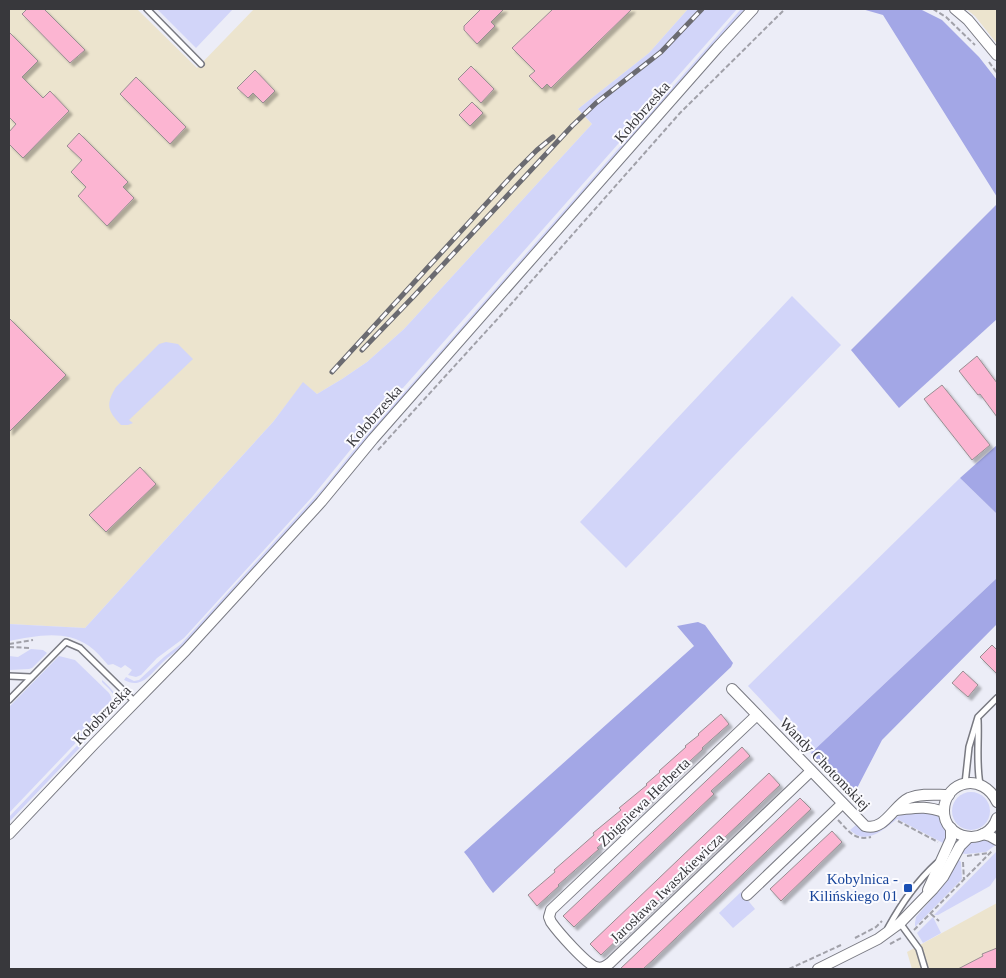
<svg xmlns="http://www.w3.org/2000/svg" width="1006" height="978" font-family="Georgia,serif">
<style>
.industrial{fill:#ece4ce}
.green{fill:#d2d5f9}
.forest{fill:#a3a7e6}
.building{fill:#fcb5d2;stroke:#988e92;filter:url(#shadow)}
.lines{fill:none;stroke-linecap:round;stroke-linejoin:round}
.service-casing{stroke:#797a82;stroke-width:8}
.minor-casing{stroke:#797a82;stroke-width:12}
.path{stroke:#a1a1a9;stroke-width:2;stroke-dasharray:5 2.5;stroke-linecap:butt}
.service{stroke:#fff;stroke-width:5}
.minor{stroke:#fff;stroke-width:10}
.rail-casing{stroke:#6b6b71;stroke-width:5}
.rail{stroke:#fbfbff;stroke-width:3;stroke-dasharray:9;stroke-linecap:butt}
.transit-dot{fill:#1a4fb4;stroke:#fbfbff;stroke-width:2}
.labels{text-anchor:middle;dominant-baseline:central;stroke-width:4;stroke-linejoin:round;paint-order:stroke}
.street-label{font-size:15px;fill:#38383c;stroke:#fbfbff}
.transit-label{font-size:15px;fill:#164399;stroke:#fbfbff;text-anchor:end}
</style>
<defs>
<filter id="shadow"><feDropShadow dx="3.5" dy="3.5" stdDeviation="1" flood-color="#0004"/></filter>
</defs>
<rect width="100%" height="100%" fill="#ecedf7"/>
<g class="industrial">
<path d="M 9,9 L 137,9 L 197,68 L 254,9 L 688,9 L 649,53 L 578,109 L 592,124 L 404,329 L 367,362 L 342,379 L 317,394 L 303,383 L 273,422 L 85,628 L 9,624 Z"/>
<path d="M 966,9 L 997,9 L 997,44 L 975,16 Z"/>
<path d="M 997,903 L 997,969 L 912,969 L 907,952 Z"/>
</g>
<g class="green">
<path d="M 157,9 L 233,9 L 196,48 Z"/>
<path d="M 688,9 L 737,9 L 373,422 L 312,497 L 184,638 L 157,658 L 141,675 L 136,677 L 128,675 L 132,670 L 125,665 L 121,668 L 113,664 L 108,665 C 102,658 96,651 89,646 C 65,629 35,636 9,641 L 9,624 L 85,628 L 273,422 L 303,382 L 317,394 L 342,379 L 367,362 L 404,329 L 592,124 L 578,109 L 649,53 Z"/>
<path d="M 741,9 L 745,9 L 393,408 L 361,446 L 312,506 L 182,647 C 176,652 169,656 163,662 C 151,673 142,690 124,680 L 126,677 L 134,681 L 139,680 L 164,657 L 181,644 L 325,486 L 358,445 Z"/>
<path d="M 792,296 L 841,345 L 626,568 L 580,522 Z"/>
<path d="M 166,342 L 178,344 L 193,359 L 129,420 L 133,423 L 128,425 L 121,425 C 108,411 105,405 116,387 L 159,344 Z"/>
<path d="M 960,478 L 997,514 L 997,578 L 811,753 L 748,686 Z"/>
<path d="M 31,649 L 43,650 L 47,653 L 32,668 L 29,669 L 9,670 L 9,656 L 18,657 Z"/>
<path d="M 59,656 L 75,660 L 109,693 C 113,699 112,704 108,709 L 9,813 L 9,707 Z"/>
<path d="M 102,680 C 112,689 120,696 115,711 L 9,822 L 9,817 L 110,711 C 120,697 112,692 102,682 Z"/>
<circle cx="971" cy="811" r="19"/>
<path d="M 913,810 L 936,814 C 944,823 948,833 945,844 L 897,819 C 883,830 866,846 850,830 L 856,825 C 870,838 878,829 891,820 C 898,816 905,813 913,810 Z"/>
<path d="M 985,840 L 997,844 L 986,852 L 966,854 L 960,853 L 968,844 Z"/>
<path d="M 997,851 L 997,876 L 990,886 L 938,915 L 934,915 Z"/>
<path d="M 957,858 L 961,862 L 962,879 L 915,927 L 915,923 L 916,917 L 937,893 L 943,884 Z"/>
<path d="M 741,892 L 755,909 L 733,928 L 719,913 Z"/>
<path d="M 933,917 L 941,933 L 923,943 L 917,933 Z"/>
</g>
<g class="forest">
<path d="M 862,9 L 920,9 L 942,20 L 979,57 L 997,80 L 997,197 L 883,15 Z"/>
<path d="M 997,204 L 997,319 L 899,408 L 851,350 Z"/>
<path d="M 997,445 L 997,514 L 960,478 Z"/>
<path d="M 997,578 L 997,624 L 882,740 L 853,796 L 811,753 Z"/>
<path d="M 698,622 L 705,625 L 733,663 L 731,667 L 493,893 C 482,880 475,865 464,852 L 694,646 L 677,626 Z"/>
</g>
<g class="building">
<path d="M 27,9 L 44,9 L 85,50 L 70,63 L 22,14 Z"/>
<path d="M 481,9 L 504,9 L 491,22 L 495,26 L 477,44 L 464,30 L 464,26 Z"/>
<path d="M 553,9 L 632,9 L 551,88 L 547,84 L 542,89 L 529,76 L 535,71 L 512,48 Z"/>
<path d="M 9,32 L 38,61 L 22,77 L 43,98 L 50,91 L 69,111 L 23,158 L 9,144 L 9,132 L 16,124 L 9,117 Z"/>
<path d="M 471,66 L 494,89 L 481,103 L 458,79 Z"/>
<path d="M 255,70 L 275,91 L 263,103 L 253,93 L 248,98 L 237,88 Z"/>
<path d="M 136,77 L 186,127 L 170,144 L 120,94 Z"/>
<path d="M 472,102 L 483,113 L 470,126 L 459,115 Z"/>
<path d="M 79,133 L 128,182 L 123,187 L 134,198 L 107,226 L 78,196 L 86,187 L 71,172 L 82,160 L 67,146 Z"/>
<path d="M 9,318 L 66,375 L 9,432 Z"/>
<path d="M 977,356 L 997,383 L 997,417 L 980,394 L 978,395 L 959,371 Z"/>
<path d="M 942,385 L 990,445 L 972,460 L 924,399 Z"/>
<path d="M 140,467 L 156,484 L 106,532 L 89,515 Z"/>
<path d="M 992,645 L 997,650 L 997,674 L 980,657 Z"/>
<path d="M 963,671 L 978,685 L 968,697 L 952,683 Z"/>
<path d="M 721,714 L 729,724 L 702,748 L 703,749 L 663,786 L 664,787 L 650,798 L 651,799 L 623,823 L 624,825 L 597,848 L 599,849 L 558,885 L 559,886 L 537,906 L 528,895 L 555,872 L 554,870 L 594,835 L 593,833 L 621,810 L 619,808 L 647,785 L 646,784 L 660,772 L 659,771 L 686,747 L 685,746 L 699,735 L 698,734 Z"/>
<path d="M 742,747 L 750,756 L 711,791 L 714,794 L 574,927 L 563,916 Z"/>
<path d="M 769,773 L 780,785 L 601,955 L 590,944 Z"/>
<path d="M 800,798 L 811,809 L 654,959 L 643,969 L 620,969 Z"/>
<path d="M 832,831 L 842,842 L 781,901 L 770,889 Z"/>
<path d="M 997,948 L 997,969 L 958,969 L 983,956 L 982,954 Z"/>
</g>
<g class="lines">
<defs>
<g id="service">
<path d="M 147,9 L 201,64"/>
<path d="M 9,676 L 31,677"/>
<path d="M 9,700 L 66,642 L 80,648 L 135,702"/>
<path d="M 978,720 C 979,742 976,763 980,784"/>
<path d="M 965,784 L 969,747 L 978,717 L 997,698"/>
<path d="M 900,923 L 919,949 L 925,969"/>
<path d="M 888,928 C 901,904 916,882 937,863"/>
</g>
<g id="minor">
<path d="M 955,9 L 968,20 L 997,55"/>
<path d="M 732,689 L 865,826 C 884,832 894,805 909,798 C 922,793 935,795 949,795"/>
<path d="M 757,715 L 551,910 L 549,917 L 551,922 C 558,932 586,964 596,967 C 602,969 606,966 610,963 L 811,771"/>
<path d="M 997,802 C 983,772 945,780 944,810 C 943,840 987,848 997,818"/>
<path d="M 896,810 C 916,808 924,805 944,812"/>
<path d="M 9,834 L 94,744 L 186,650 L 321,502 L 373,439 L 717,48 L 753,9"/>
<path d="M 983,834 L 990,836 L 997,840"/>
<path d="M 928,890 L 951,839 L 951,828"/>
<path d="M 747,895 L 842,804"/>
<path d="M 818,969 L 878,939 L 900,923 L 933,889 L 943,877 L 960,846 L 969,837"/>
</g>
</defs>
<use href="#service" class="service-casing"/>
<use href="#minor" class="minor-casing"/>
<g class="path">
<path d="M 933,9 L 946,17 L 975,45"/>
<path d="M 989,62 L 997,73"/>
<path d="M 378,450 L 512,303 L 680,113 L 785,9"/>
<path d="M 9,644 L 33,640"/>
<path d="M 9,647 L 30,648"/>
<path d="M 838,820 C 849,831 854,841 871,837"/>
<path d="M 898,821 L 938,842"/>
<path d="M 967,856 L 989,853"/>
<path d="M 963,862 L 964,880"/>
<path d="M 931,914 L 939,921"/>
<path d="M 914,930 L 993,850"/>
<path d="M 855,938 L 876,927 L 882,921"/>
<path d="M 890,944 L 901,938"/>
<path d="M 789,969 L 841,945"/>
</g>
<use href="#service" class="service"/>
<use href="#minor" class="minor"/>
<defs>
<g id="rail">
<path d="M 362,350 L 414,296 L 572,126 L 596,103 L 661,52 L 702,9"/>
<path d="M 332,372 L 517,170 L 537,150 L 553,137"/>
</g>
</defs>
<use href="#rail" class="rail-casing"/>
<use href="#rail" class="rail"/>
</g>
<rect class="transit-dot" x="903" y="883" width="10" height="10" rx="2.5"/>
<g class="labels">
<g class="street-label">
<text transform="translate(642 112) rotate(-49)">Kołobrzeska</text>
<text transform="translate(374 416) rotate(-49)">Kołobrzeska</text>
<text transform="translate(102 715) rotate(-46)">Kołobrzeska</text>
<text transform="translate(825 764) rotate(46)">Wandy Chotomskiej</text>
<text transform="translate(644 802) rotate(-44)">Zbigniewa Herberta</text>
<text transform="translate(667 888) rotate(-44)">Jarosława Iwaszkiewicza</text>
</g>
<g class="transit-label">
<text x="898" y="879">Kobylnica -<tspan x="898" dy="17">Kilińskiego 01</tspan></text>
</g>
</g>
<rect width="1006" height="978" fill="none" stroke="#38383c" stroke-width="20"/>
</svg>
